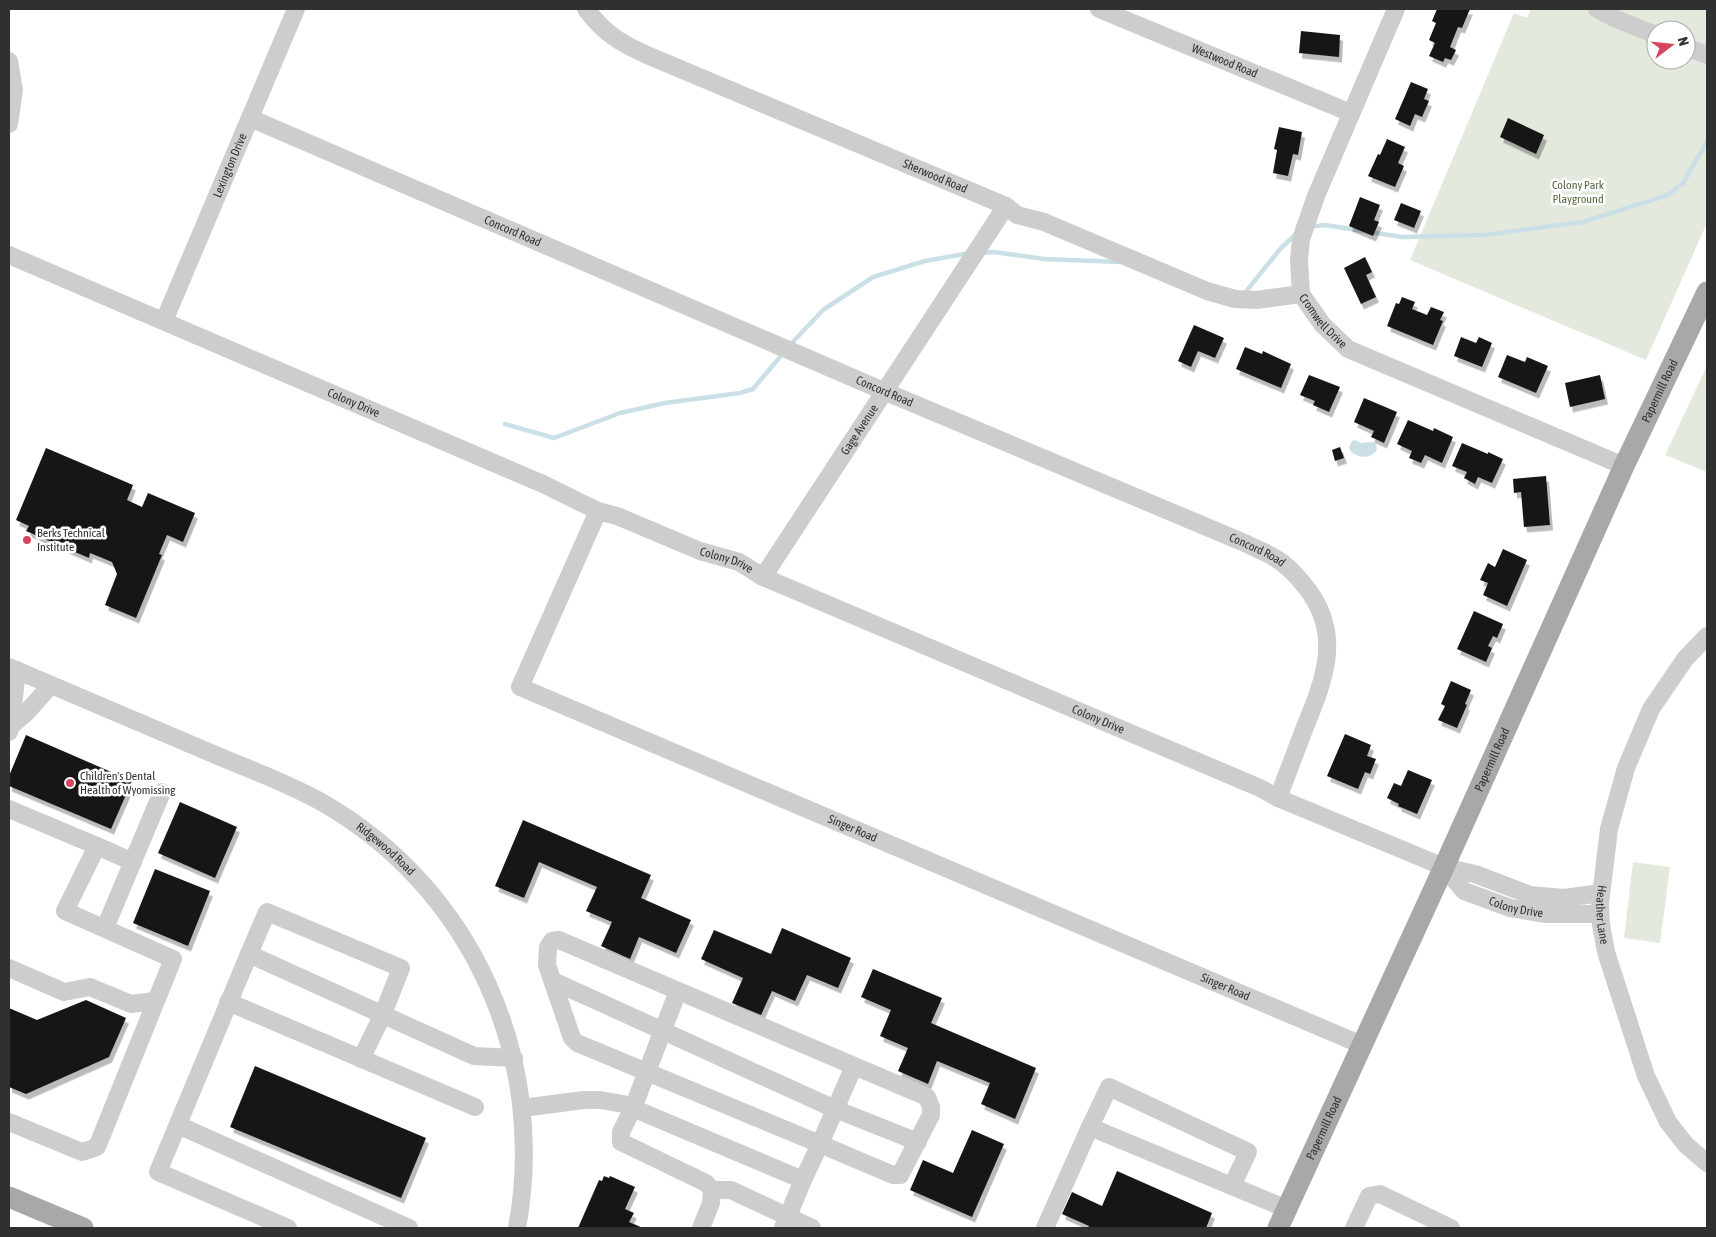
<svg xmlns="http://www.w3.org/2000/svg" width="1716" height="1237" font-family="'Asap Condensed',sans-serif">
<style>
.green{fill:#e4e9dd;fill-rule:evenodd}
.water{fill:#cbdfe7}
.lines{fill:none;stroke-linecap:round;stroke-linejoin:round}
.stream{stroke:#cbdfe7;stroke-width:4.5}
.building{fill:#171717;filter:url(#shadow)}
.minor{stroke:#cdcdcd;stroke-width:18}
.major{stroke:#a8a8a8;stroke-width:21}
.poi-dot{fill:#d5455d;stroke:#fff;stroke-width:2}
.labels{text-anchor:middle;dominant-baseline:central;stroke-width:5;stroke-linejoin:round;paint-order:stroke}
.street-label{font-size:12px;fill:#303030;stroke:#fff}
.park-label{font-size:12px;fill:#576841;stroke:#fff}
.poi-label{font-size:12px;fill:#303030;stroke:#fff;text-anchor:start}
</style>
<defs>
<filter id="shadow"><feDropShadow dx="3" dy="5.5" stdDeviation="0" flood-color="#0004"/></filter>
</defs>
<rect width="100%" height="100%" fill="#fff"/>
<g class="green">
<path d="M 1531,9 L 1707,9 L 1707,223 L 1646,360 L 1410,260 L 1514,13 L 1527,18 ZM 1656,30 L 1686,30 L 1686,60 L 1656,60 Z"/>
<path d="M 1707,366 L 1707,472 L 1665,455 Z"/>
<path d="M 1633,862 L 1670,867 L 1660,943 L 1624,938 Z"/>
</g>
<path class="water" d="M 1355,440 L 1361,443 C 1368,443 1377,438 1377,450 C 1370,459 1361,458 1352,453 L 1349,448 L 1352,441 Z"/>
<g class="lines">
<g class="stream">
<path d="M 1309,227 L 1325,225 L 1402,237 L 1485,235 L 1583,222 L 1668,195 L 1683,183 L 1707,142"/>
<path d="M 980,253 L 994,252 L 1044,259 L 1120,262"/>
<path d="M 1244,294 L 1281,248 L 1296,234"/>
<path d="M 789,346 L 823,310 L 873,277 L 925,261 L 970,253"/>
<path d="M 505,424 L 554,438 L 620,413 L 665,403 L 740,393 L 753,389 L 784,352"/>
</g>
</g>
<g class="building">
<path d="M 1437,9 L 1470,9 L 1462,28 L 1458,27 L 1450,47 L 1456,50 L 1451,60 L 1445,58 L 1443,62 L 1429,56 L 1435,43 L 1429,40 L 1436,23 L 1432,21 Z"/>
<path d="M 1301,31 L 1340,35 L 1339,57 L 1299,53 Z"/>
<path d="M 1411,82 L 1428,89 L 1424,99 L 1429,101 L 1422,117 L 1415,114 L 1410,126 L 1395,119 Z"/>
<path d="M 1508,118 L 1544,135 L 1536,154 L 1500,137 Z"/>
<path d="M 1279,127 L 1302,132 L 1298,155 L 1293,154 L 1288,176 L 1273,173 L 1277,150 L 1274,149 Z"/>
<path d="M 1387,139 L 1405,147 L 1398,163 L 1404,166 L 1395,187 L 1368,176 L 1378,154 L 1380,155 Z"/>
<path d="M 1360,197 L 1380,205 L 1374,220 L 1379,222 L 1373,236 L 1349,226 Z"/>
<path d="M 1401,203 L 1421,211 L 1414,228 L 1394,220 Z"/>
<path d="M 1365,257 L 1372,272 L 1366,275 L 1376,297 L 1361,304 L 1344,268 Z"/>
<path d="M 1402,297 L 1415,302 L 1412,309 L 1427,315 L 1431,307 L 1444,312 L 1440,320 L 1443,321 L 1433,345 L 1387,326 L 1396,303 L 1399,304 Z"/>
<path d="M 1194,325 L 1224,338 L 1215,358 L 1198,351 L 1191,367 L 1178,361 Z"/>
<path d="M 1461,337 L 1476,343 L 1479,337 L 1492,343 L 1482,367 L 1454,356 Z"/>
<path d="M 1245,347 L 1262,354 L 1263,351 L 1291,364 L 1281,388 L 1236,369 Z"/>
<path d="M 1507,355 L 1525,362 L 1527,357 L 1548,366 L 1536,393 L 1498,377 Z"/>
<path d="M 1309,375 L 1340,387 L 1329,412 L 1313,405 L 1315,401 L 1300,395 Z"/>
<path d="M 1600,375 L 1605,399 L 1570,407 L 1565,383 Z"/>
<path d="M 1364,398 L 1397,412 L 1384,443 L 1371,437 L 1374,431 L 1354,422 Z"/>
<path d="M 1408,420 L 1433,431 L 1434,428 L 1453,437 L 1442,463 L 1425,455 L 1421,463 L 1409,458 L 1412,451 L 1397,444 Z"/>
<path d="M 1462,443 L 1488,454 L 1488,452 L 1503,459 L 1492,483 L 1478,477 L 1475,484 L 1464,478 L 1467,472 L 1452,466 Z"/>
<path d="M 1340,447 L 1344,458 L 1335,461 L 1332,450 Z"/>
<path d="M 46,448 L 133,485 L 127,500 L 142,507 L 148,493 L 195,513 L 183,542 L 167,535 L 159,554 L 162,555 L 136,618 L 105,605 L 117,574 L 112,562 L 90,553 L 89,558 L 26,531 L 29,526 L 16,520 Z"/>
<path d="M 1546,476 L 1550,525 L 1524,527 L 1521,492 L 1514,493 L 1513,479 Z"/>
<path d="M 1503,549 L 1527,560 L 1507,606 L 1483,595 L 1488,583 L 1480,580 L 1488,563 L 1495,567 Z"/>
<path d="M 1474,611 L 1503,624 L 1497,638 L 1493,636 L 1488,646 L 1492,648 L 1486,662 L 1457,649 Z"/>
<path d="M 1451,681 L 1471,690 L 1465,704 L 1467,705 L 1457,728 L 1438,720 L 1445,706 L 1441,704 Z"/>
<path d="M 1345,734 L 1371,745 L 1367,756 L 1376,759 L 1370,774 L 1365,772 L 1358,789 L 1327,776 Z"/>
<path d="M 26,735 L 132,781 L 111,829 L 9,786 L 9,776 Z"/>
<path d="M 1408,770 L 1432,780 L 1417,814 L 1398,806 L 1399,804 L 1387,798 L 1394,783 L 1401,786 Z"/>
<path d="M 180,802 L 237,827 L 215,878 L 158,853 Z"/>
<path d="M 523,820 L 651,875 L 641,898 L 691,920 L 676,953 L 639,937 L 630,959 L 601,946 L 612,922 L 586,911 L 597,887 L 539,862 L 524,898 L 495,886 Z"/>
<path d="M 155,869 L 210,891 L 188,946 L 133,923 Z"/>
<path d="M 782,928 L 851,958 L 838,988 L 807,975 L 795,1001 L 772,991 L 761,1015 L 732,1003 L 743,978 L 701,959 L 714,930 L 771,954 Z"/>
<path d="M 873,969 L 942,998 L 931,1023 L 1036,1068 L 1015,1119 L 981,1104 L 990,1083 L 937,1061 L 928,1084 L 898,1071 L 908,1048 L 880,1036 L 891,1010 L 861,997 Z"/>
<path d="M 86,1000 L 126,1018 L 109,1057 L 26,1094 L 9,1087 L 9,1008 L 37,1020 Z"/>
<path d="M 255,1066 L 426,1138 L 401,1198 L 230,1127 Z"/>
<path d="M 972,1130 L 1004,1144 L 972,1217 L 910,1190 L 923,1160 L 953,1173 Z"/>
<path d="M 1117,1171 L 1212,1213 L 1206,1228 L 1088,1228 L 1089,1226 L 1062,1214 L 1072,1192 L 1102,1206 Z"/>
<path d="M 604,1176 L 609,1178 L 610,1176 L 635,1187 L 625,1209 L 634,1213 L 629,1222 L 643,1228 L 578,1228 L 599,1180 L 602,1181 Z"/>
</g>
<g class="lines">
<g class="minor">
<path id="s1" d="M 586,9 C 604,33 620,43 647,55 L 1006,206 L 1017,215 L 1044,222 L 1207,291 L 1235,299 L 1256,300 L 1301,294"/>
<path id="s2" d="M 1099,9 L 1351,113"/>
<path id="s3" d="M 1396,9 L 1316,196 L 1301,239 L 1299,261 L 1301,294 L 1322,324 L 1348,349 L 1624,466"/>
<path d="M 1597,9 L 1616,19 L 1656,35"/>
<path d="M 1686,47 L 1707,55"/>
<path d="M 9,61 L 14,90 L 9,124"/>
<path id="s4" d="M 250,118 L 886,392 L 1247,544 C 1256,549 1266,552 1275,558 C 1286,564 1297,576 1305,586 C 1343,633 1325,678 1305,727 C 1296,751 1287,774 1278,798"/>
<path id="s5" d="M 9,255 L 543,484 L 598,511 L 617,516 L 700,551 L 739,562 L 763,577 L 1260,788 L 1278,798 L 1444,867 L 1475,874 L 1530,895 L 1564,898 L 1601,893"/>
<path id="s6" d="M 164,321 L 296,9"/>
<path id="s7" d="M 598,511 L 520,687 L 1362,1045"/>
<path id="s8" d="M 763,577 L 1006,206"/>
<path id="s9" d="M 1707,636 L 1685,659 L 1651,709 L 1626,768 L 1609,829 L 1600,904 L 1601,924 L 1606,952 L 1646,1076 L 1668,1122 L 1686,1145 L 1707,1163"/>
<path id="s10" d="M 9,667 C 76,696 144,724 211,753 C 248,769 288,783 323,803 C 473,889 548,1060 517,1228"/>
<path d="M 11,726 L 26,713 L 51,685"/>
<path d="M 9,732 L 11,726 L 17,670"/>
<path d="M 9,809 L 97,846 L 65,911 L 173,959 L 97,1147 L 82,1152 L 9,1122"/>
<path d="M 97,846 L 133,862"/>
<path id="s11" d="M 1444,867 L 1464,891 L 1510,908 L 1546,914 L 1600,914"/>
<path d="M 105,928 L 162,792"/>
<path d="M 249,954 L 267,912 L 401,968 L 383,1014 L 361,1059"/>
<path d="M 9,968 L 64,992 L 90,987 L 131,1004 L 155,1001"/>
<path d="M 553,981 L 835,1109 L 918,1142"/>
<path d="M 678,991 L 633,1108 L 621,1132 L 621,1142 L 706,1183 L 712,1190 L 711,1203 L 701,1228"/>
<path d="M 228,1002 L 475,1107"/>
<path d="M 522,1108 L 584,1100 L 600,1100 L 623,1104 L 803,1180"/>
<path d="M 178,1125 L 409,1228"/>
<path d="M 1090,1127 L 1109,1087 L 1248,1152 L 1232,1186"/>
<path d="M 712,1190 L 731,1190 L 812,1228"/>
<path d="M 288,1228 L 158,1172 L 249,954 L 474,1056 L 514,1058"/>
<path d="M 783,1228 L 803,1180 L 820,1144 L 893,1175 L 900,1175 L 931,1115 L 931,1107 L 927,1097 L 559,940 L 552,941 L 548,947 L 547,965 L 572,1038 L 577,1043 L 820,1144 L 854,1066"/>
<path d="M 1045,1228 L 1090,1127 L 1287,1209"/>
<path d="M 1354,1228 L 1369,1196 L 1380,1194 L 1451,1228"/>
</g>
<g class="major">
<path d="M 9,1197 L 83,1228"/>
<path id="s12" d="M 1278,1228 L 1444,867 L 1624,466 L 1707,292"/>
</g>
</g>
<g class="poi-dot">
<circle cx="27" cy="540" r="5"/>
<circle cx="70" cy="783" r="5"/>
</g>
<g class="labels">
<g class="street-label">
<text stroke="none"><textPath href="#s2" startOffset="136">Westwood Road</textPath></text>
<text stroke="none"><textPath href="#s6" startOffset="169">Lexington Drive</textPath></text>
<text stroke="none"><textPath href="#s1" startOffset="390">Sherwood Road</textPath></text>
<text stroke="none"><textPath href="#s4" startOffset="286">Concord Road</textPath></text>
<text stroke="none"><textPath href="#s3" startOffset="339">Cromwell Drive</textPath></text>
<text stroke="none"><textPath href="#s4" startOffset="691">Concord Road</textPath></text>
<text stroke="none"><textPath href="#s12" startOffset="920">Papermill Road</textPath></text>
<text stroke="none"><textPath href="#s5" startOffset="375">Colony Drive</textPath></text>
<text stroke="none"><textPath href="#s8" startOffset="176">Gage Avenue</textPath></text>
<text stroke="none"><textPath href="#s4" startOffset="1096">Concord Road</textPath></text>
<text stroke="none"><textPath href="#s5" startOffset="780">Colony Drive</textPath></text>
<text stroke="none"><textPath href="#s5" startOffset="1185">Colony Drive</textPath></text>
<text stroke="none"><textPath href="#s12" startOffset="515">Papermill Road</textPath></text>
<text stroke="none"><textPath href="#s7" startOffset="554">Singer Road</textPath></text>
<text stroke="none"><textPath href="#s10" startOffset="420">Ridgewood Road</textPath></text>
<text stroke="none"><textPath href="#s11" startOffset="86">Colony Drive</textPath></text>
<text stroke="none"><textPath href="#s9" startOffset="306">Heather Lane</textPath></text>
<text stroke="none"><textPath href="#s7" startOffset="959">Singer Road</textPath></text>
<text stroke="none"><textPath href="#s12" startOffset="110">Papermill Road</textPath></text>
</g>
<g class="park-label">
<text x="1578" y="185">Colony Park<tspan x="1578" dy="14">Playground</tspan></text>
</g>
<g class="poi-label">
<text x="37" y="533">Berks Technical<tspan x="37" dy="14">Institute</tspan></text>
<text x="80" y="776">Children's Dental<tspan x="80" dy="14">Health of Wyomissing</tspan></text>
</g>
</g>
<rect width="1716" height="1237" fill="none" stroke="#303030" stroke-width="20"/>
<g transform="translate(1671 45) rotate(74)"><circle r="24" fill="#ffffff" stroke="#acacac"/>
<path d="M0-4L9 19L0 12L-9 19Z" fill="#d5455d"/>
<text y="-8" font-size="14" font-weight="bold" text-anchor="middle" fill="#303030">N</text>
</g>
</svg>
